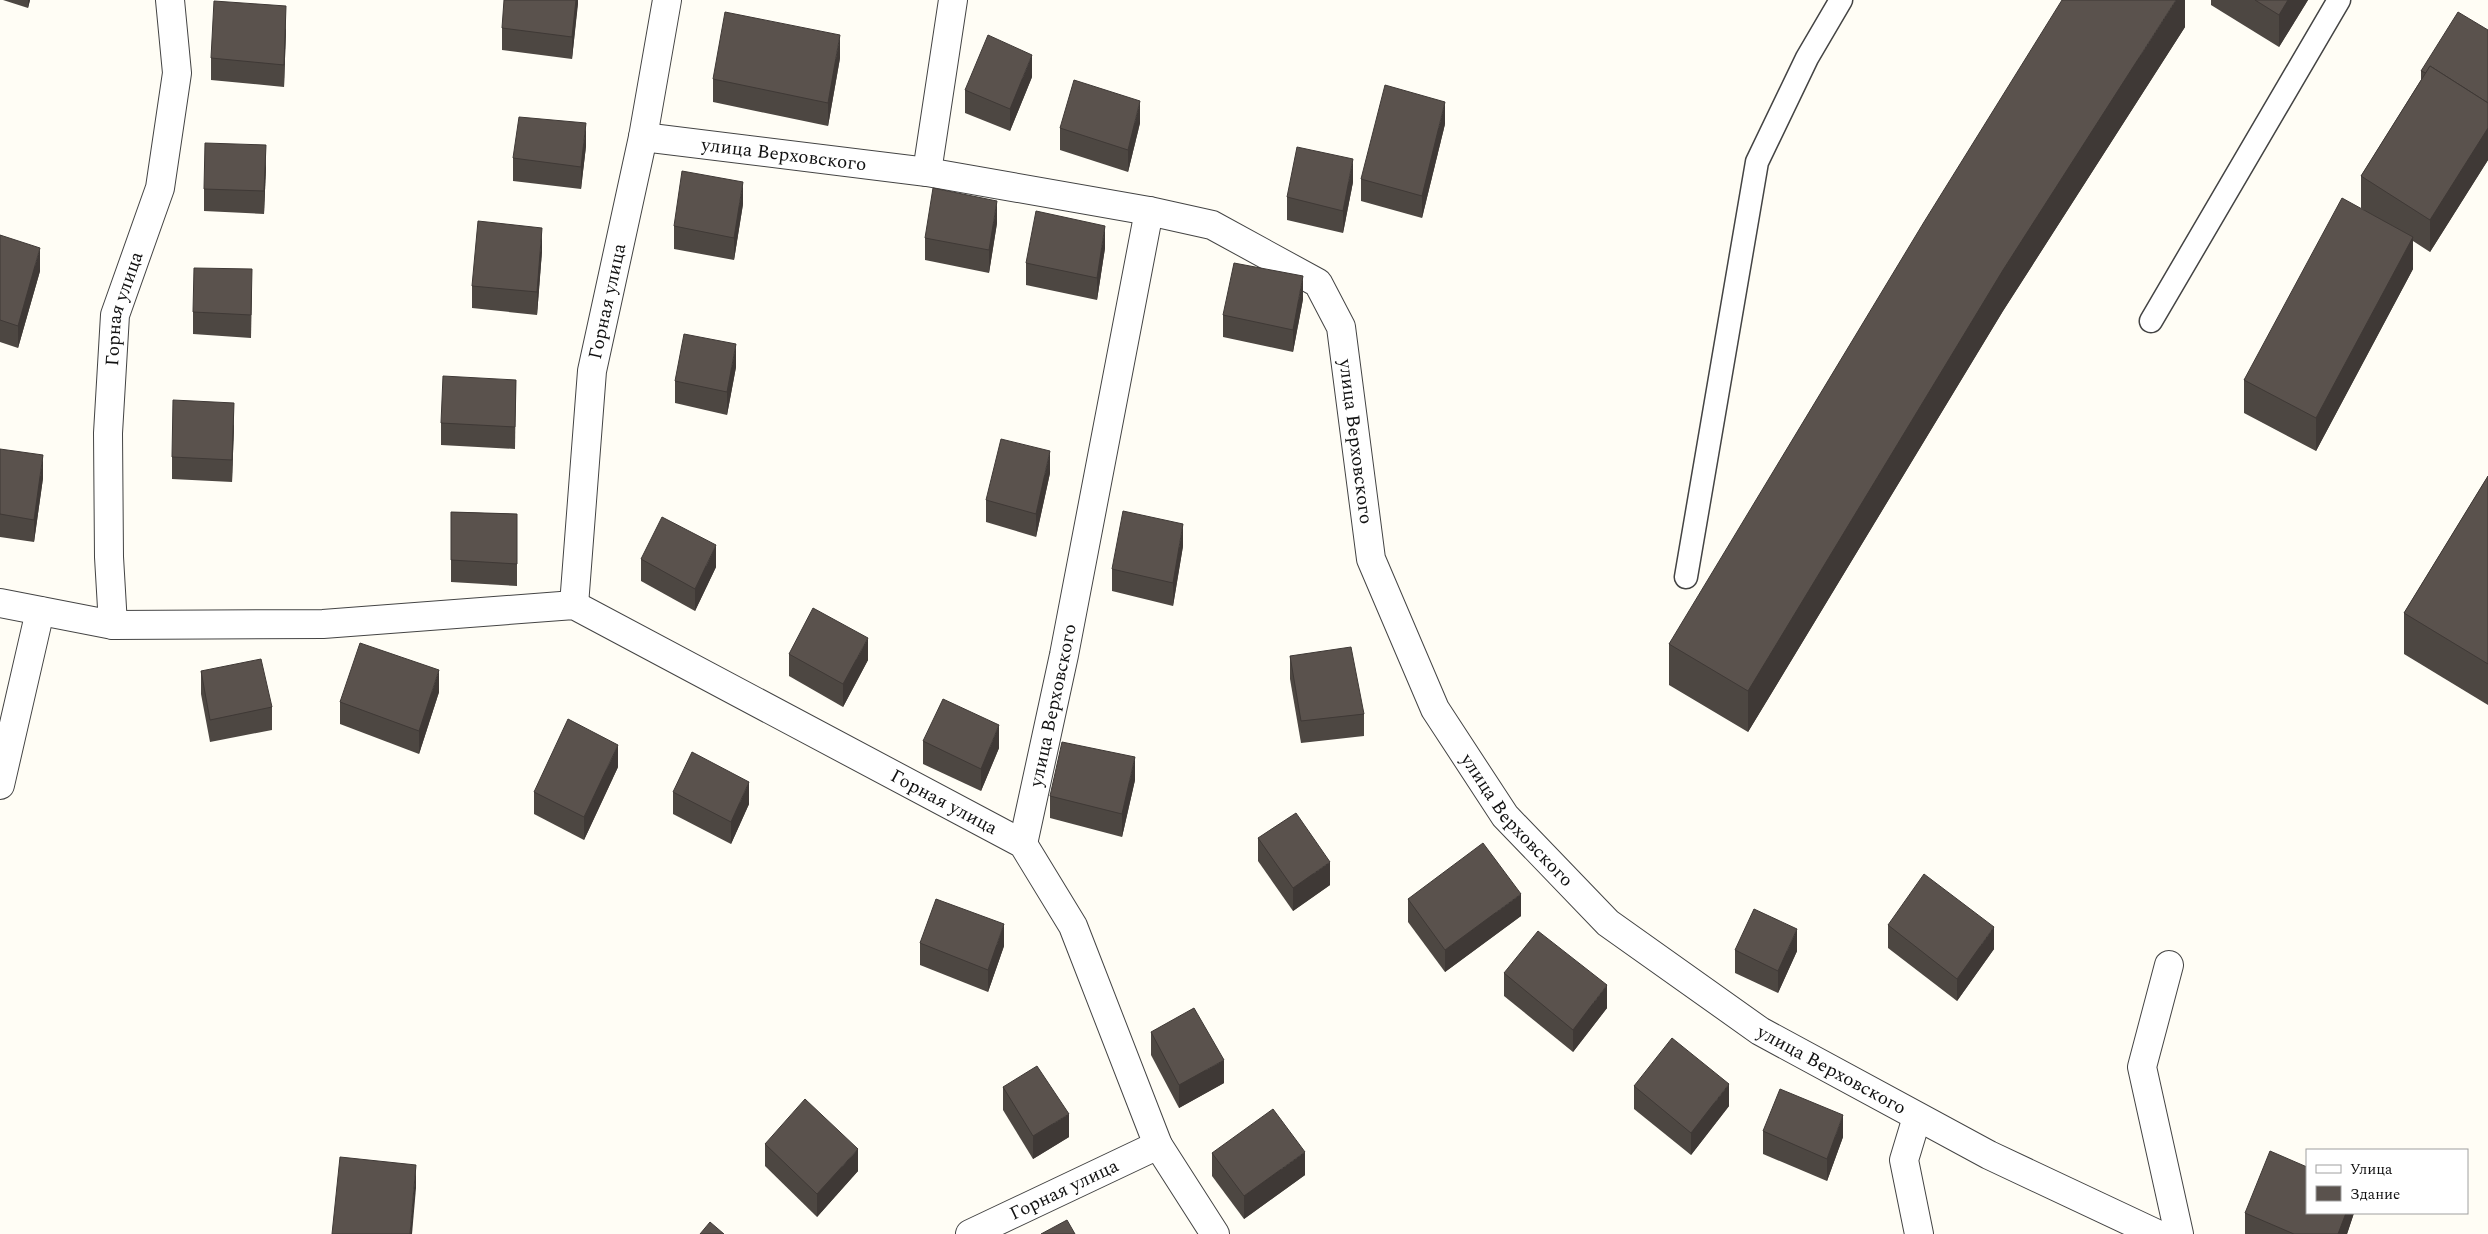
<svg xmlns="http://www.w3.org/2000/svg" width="2488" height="1234" font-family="Spectral,serif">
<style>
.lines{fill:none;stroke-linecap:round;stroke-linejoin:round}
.service-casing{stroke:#444;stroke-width:25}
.minor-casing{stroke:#444;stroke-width:30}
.service{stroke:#fff;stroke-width:22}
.minor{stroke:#fff;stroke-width:28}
.wall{fill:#4d4742}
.shaded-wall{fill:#3f3936}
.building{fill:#5a524d;stroke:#3f3936}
.labels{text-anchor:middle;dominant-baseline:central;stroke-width:5;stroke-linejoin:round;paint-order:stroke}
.street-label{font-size:19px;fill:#111;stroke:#fff}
</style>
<rect width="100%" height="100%" fill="#fffdf5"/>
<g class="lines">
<defs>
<g id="service">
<path d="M 2151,321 L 2339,0"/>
<path d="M 1686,577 L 1757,162 L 1807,58 L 1841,0"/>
</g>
<g id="minor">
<path id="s1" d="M 643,137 L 927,172 L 1149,211 L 1212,225 L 1318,283 L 1341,327 L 1371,559 L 1435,709 L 1505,816 L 1608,923 L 1760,1031 L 1989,1155 L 2157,1234"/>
<path d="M 927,172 L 953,0"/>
<path id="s2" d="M 0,603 L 113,625 L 323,624 L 574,605 L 1023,844 L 1073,926 L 1158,1145 L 1215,1234"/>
<path id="s3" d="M 574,605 L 592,371 L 643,137 L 667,0"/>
<path id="s4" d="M 113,625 L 109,557 L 108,433 L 115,315 L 160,188 L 177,73 L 170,0"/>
<path d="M 0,785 L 40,611"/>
<path id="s5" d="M 1023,844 L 1064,655 L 1149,211"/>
<path d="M 2169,965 L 2142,1067 L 2179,1234"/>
<path d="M 1917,1117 L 1904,1160 L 1919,1234"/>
<path id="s6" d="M 970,1234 L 1158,1145"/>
</g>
</defs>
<use href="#service" class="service-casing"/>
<use href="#minor" class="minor-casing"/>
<use href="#service" class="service"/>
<use href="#minor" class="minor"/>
</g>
<g class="wall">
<path d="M 3,0 L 30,0 L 28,8 Z"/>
<path d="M 578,0 L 572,59 L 502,50 L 502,28 Z"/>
<path d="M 2185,0 L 2185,27 L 2003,311 L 1748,732 L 1669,685 L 1669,644 Z"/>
<path d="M 2211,0 L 2308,0 L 2279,47 L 2211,5 Z"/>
<path d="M 286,29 L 284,87 L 211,80 L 211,58 Z"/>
<path d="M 2488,30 L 2488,160 L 2430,252 L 2413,241 L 2413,269 L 2316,451 L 2244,413 L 2244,380 L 2368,213 L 2361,208 L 2361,176 L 2421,80 L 2421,71 Z"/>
<path d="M 840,58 L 828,126 L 713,102 L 713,79 Z"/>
<path d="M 1032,77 L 1010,131 L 965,113 L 965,90 Z"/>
<path d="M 1140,123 L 1128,172 L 1060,150 L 1060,128 Z"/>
<path d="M 1445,124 L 1422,218 L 1361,201 L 1361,179 Z"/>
<path d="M 586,146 L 581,189 L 513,181 L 513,158 Z"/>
<path d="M 266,167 L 264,214 L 204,211 L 204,189 Z"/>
<path d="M 1353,182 L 1343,233 L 1287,220 L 1287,197 Z"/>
<path d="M 743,204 L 734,260 L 674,249 L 674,226 Z"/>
<path d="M 997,223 L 989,273 L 925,260 L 925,238 Z"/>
<path d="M 0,235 L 40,271 L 18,348 L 0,342 Z"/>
<path d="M 1105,248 L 1097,300 L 1026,285 L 1026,263 Z"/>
<path d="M 542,251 L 537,315 L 472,308 L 472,286 Z"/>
<path d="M 252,291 L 251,338 L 193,334 L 193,312 Z"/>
<path d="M 1303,299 L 1293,352 L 1223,337 L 1223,315 Z"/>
<path d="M 736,367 L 727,415 L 675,403 L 675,381 Z"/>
<path d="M 516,380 L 515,449 L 441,445 L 441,423 Z"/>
<path d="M 234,425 L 232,482 L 172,479 L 172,457 Z"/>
<path d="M 0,449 L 43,478 L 34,542 L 0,537 Z"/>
<path d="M 1050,473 L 1036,537 L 986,522 L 986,500 Z"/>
<path d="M 2488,476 L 2488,705 L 2404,654 L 2404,613 Z"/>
<path d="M 451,512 L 517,514 L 517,586 L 451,582 Z"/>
<path d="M 1183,546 L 1173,606 L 1112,591 L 1112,569 Z"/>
<path d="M 641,559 L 716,567 L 695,611 L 641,581 Z"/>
<path d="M 789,654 L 868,660 L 843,707 L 789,676 Z"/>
<path d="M 1290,656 L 1364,714 L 1364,736 L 1301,743 L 1290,679 Z"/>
<path d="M 201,671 L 272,707 L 272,730 L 210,742 L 201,694 Z"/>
<path d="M 439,692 L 419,754 L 340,724 L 340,702 Z"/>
<path d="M 923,741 L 999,748 L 981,791 L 923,764 Z"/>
<path d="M 618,767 L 584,840 L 534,814 L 534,792 Z"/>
<path d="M 1135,780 L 1122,837 L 1050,818 L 1050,796 Z"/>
<path d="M 673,792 L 749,804 L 731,844 L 673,814 Z"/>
<path d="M 1258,838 L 1330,885 L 1293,911 L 1258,861 Z"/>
<path d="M 1408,899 L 1521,916 L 1445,972 L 1408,922 Z"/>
<path d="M 1888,925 L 1994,949 L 1957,1001 L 1888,948 Z"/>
<path d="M 920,943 L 1004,946 L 988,992 L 920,965 Z"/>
<path d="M 1735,950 L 1797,951 L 1778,993 L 1735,973 Z"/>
<path d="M 1504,973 L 1607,1008 L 1573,1052 L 1504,996 Z"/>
<path d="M 1151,1032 L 1224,1083 L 1179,1108 L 1151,1055 Z"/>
<path d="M 1634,1086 L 1729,1106 L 1691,1155 L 1634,1109 Z"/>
<path d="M 1003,1087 L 1069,1137 L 1033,1159 L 1003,1110 Z"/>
<path d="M 1763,1131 L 1843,1137 L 1827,1181 L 1763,1154 Z"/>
<path d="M 765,1144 L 858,1171 L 817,1217 L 765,1166 Z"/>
<path d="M 1212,1153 L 1305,1175 L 1244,1219 L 1212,1176 Z"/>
<path d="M 2245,1213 L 2354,1213 L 2347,1234 L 2245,1234 Z"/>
</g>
<g class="shaded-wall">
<path d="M 28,0 L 30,0 L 28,8 Z"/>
<path d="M 576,0 L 578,0 L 578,4 L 572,59 L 572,37 Z"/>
<path d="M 2176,0 L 2185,0 L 2185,27 L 2003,311 L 1748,732 L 1748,691 L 2003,270 Z"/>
<path d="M 2288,0 L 2308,0 L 2279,47 L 2279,15 Z"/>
<path d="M 286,6 L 286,29 L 284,87 L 284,65 Z"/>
<path d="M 840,35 L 840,58 L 828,126 L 828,103 Z"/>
<path d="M 1032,55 L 1032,77 L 1010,131 L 1010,109 Z"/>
<path d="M 1140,101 L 1140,123 L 1128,172 L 1128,150 Z"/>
<path d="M 1445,102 L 1445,124 L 1422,218 L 1422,196 Z"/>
<path d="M 586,123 L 586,146 L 581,189 L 581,167 Z"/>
<path d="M 2488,128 L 2488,160 L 2430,252 L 2430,220 Z"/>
<path d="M 266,145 L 266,167 L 264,214 L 264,191 Z"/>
<path d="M 1353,159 L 1353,182 L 1343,233 L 1343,211 Z"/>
<path d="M 743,182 L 743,204 L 734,260 L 734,238 Z"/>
<path d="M 997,201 L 997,223 L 989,273 L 989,250 Z"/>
<path d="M 1105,226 L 1105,248 L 1097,300 L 1097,278 Z"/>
<path d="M 542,228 L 542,251 L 537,315 L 537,292 Z"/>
<path d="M 2413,237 L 2413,269 L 2316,451 L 2316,418 Z"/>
<path d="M 40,248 L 40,271 L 18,348 L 18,326 Z"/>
<path d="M 1303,276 L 1303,299 L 1293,352 L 1293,330 Z"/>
<path d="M 736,344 L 736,367 L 727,415 L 727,392 Z"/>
<path d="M 234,403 L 234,425 L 232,482 L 232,460 Z"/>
<path d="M 1050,451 L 1050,473 L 1036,537 L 1036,514 Z"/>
<path d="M 43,455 L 43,478 L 34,542 L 34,520 Z"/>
<path d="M 1183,524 L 1183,546 L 1173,606 L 1173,583 Z"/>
<path d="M 716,545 L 716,567 L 695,611 L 695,589 Z"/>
<path d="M 868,638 L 868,660 L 843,707 L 843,684 Z"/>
<path d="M 439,670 L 439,692 L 419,754 L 419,731 Z"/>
<path d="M 999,725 L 999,748 L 981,791 L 981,769 Z"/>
<path d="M 618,745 L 618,767 L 584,840 L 584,817 Z"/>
<path d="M 1135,757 L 1135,780 L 1122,837 L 1122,814 Z"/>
<path d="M 749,782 L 749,804 L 731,844 L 731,822 Z"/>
<path d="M 1330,862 L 1330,885 L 1293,911 L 1293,888 Z"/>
<path d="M 1521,894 L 1521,916 L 1445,972 L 1445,950 Z"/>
<path d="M 1004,924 L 1004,946 L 988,992 L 988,970 Z"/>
<path d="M 1994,927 L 1994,949 L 1957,1001 L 1957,979 Z"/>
<path d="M 1797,929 L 1797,951 L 1778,993 L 1778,971 Z"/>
<path d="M 1607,985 L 1607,1008 L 1573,1052 L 1573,1030 Z"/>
<path d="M 1224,1060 L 1224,1083 L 1179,1108 L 1179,1085 Z"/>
<path d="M 1729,1084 L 1729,1106 L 1691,1155 L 1691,1133 Z"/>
<path d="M 1069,1114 L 1069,1137 L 1033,1159 L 1033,1136 Z"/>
<path d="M 1843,1115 L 1843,1137 L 1827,1181 L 1827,1159 Z"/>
<path d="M 858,1149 L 858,1171 L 817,1217 L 817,1194 Z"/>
<path d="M 1305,1152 L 1305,1175 L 1244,1219 L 1244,1196 Z"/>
<path d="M 416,1165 L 416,1188 L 412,1234 L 410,1234 Z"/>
<path d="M 2346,1213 L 2354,1213 L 2347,1234 L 2338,1234 Z"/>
</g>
<g class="building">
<path d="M 504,0 L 576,0 L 572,37 L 502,28 Z"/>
<path d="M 2062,0 L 2176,0 L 2003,270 L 1748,691 L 1669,644 L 1924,222 Z"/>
<path d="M 2255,0 L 2288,0 L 2279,15 Z"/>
<path d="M 214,1 L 286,6 L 284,65 L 211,58 Z"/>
<path d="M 725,12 L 840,35 L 828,103 L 713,79 Z"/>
<path d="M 2458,12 L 2488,30 L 2488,103 L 2430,66 L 2426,73 L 2421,71 Z"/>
<path d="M 988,35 L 1032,55 L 1010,109 L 965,90 Z"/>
<path d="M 2430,66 L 2488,103 L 2488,128 L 2430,220 L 2361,176 Z"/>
<path d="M 1074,80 L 1140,101 L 1128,150 L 1060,128 Z"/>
<path d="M 1385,85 L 1445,102 L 1422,196 L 1361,179 Z"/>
<path d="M 519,117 L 586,123 L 581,167 L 513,158 Z"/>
<path d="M 205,143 L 266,145 L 264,191 L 204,189 Z"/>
<path d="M 1297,147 L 1353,159 L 1343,211 L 1287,197 Z"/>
<path d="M 682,171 L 743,182 L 734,238 L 674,226 Z"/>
<path d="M 933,188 L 997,201 L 989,250 L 925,238 Z"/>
<path d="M 2342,198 L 2413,237 L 2316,418 L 2244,380 Z"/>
<path d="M 1036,211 L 1105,226 L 1097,278 L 1026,263 Z"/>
<path d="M 478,221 L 542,228 L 537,292 L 472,286 Z"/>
<path d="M 0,235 L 40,248 L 18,326 L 0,320 Z"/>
<path d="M 1234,263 L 1303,276 L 1293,330 L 1223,315 Z"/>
<path d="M 194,268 L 252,269 L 251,315 L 193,312 Z"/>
<path d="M 684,334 L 736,344 L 727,392 L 675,381 Z"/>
<path d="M 443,376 L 516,380 L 515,427 L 441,423 Z"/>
<path d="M 173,400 L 234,403 L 232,460 L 172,457 Z"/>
<path d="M 1001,439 L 1050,451 L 1036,514 L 986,500 Z"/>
<path d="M 0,449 L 43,455 L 34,520 L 0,514 Z"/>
<path d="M 2488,476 L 2488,664 L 2404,613 Z"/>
<path d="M 1123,511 L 1183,524 L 1173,583 L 1112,569 Z"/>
<path d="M 451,512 L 517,514 L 517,564 L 451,560 Z"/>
<path d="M 662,517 L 716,545 L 695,589 L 641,559 Z"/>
<path d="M 813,608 L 868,638 L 843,684 L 789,654 Z"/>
<path d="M 360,643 L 439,670 L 419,731 L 340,702 Z"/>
<path d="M 1351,647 L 1364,714 L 1301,721 L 1290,656 Z"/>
<path d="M 261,659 L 272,707 L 210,720 L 201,671 Z"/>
<path d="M 943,699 L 999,725 L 981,769 L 923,741 Z"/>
<path d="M 568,719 L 618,745 L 584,817 L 534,792 Z"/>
<path d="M 1062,742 L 1135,757 L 1122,814 L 1050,796 Z"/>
<path d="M 692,752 L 749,782 L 731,822 L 673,792 Z"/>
<path d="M 1296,813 L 1330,862 L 1293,888 L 1258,838 Z"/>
<path d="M 1483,843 L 1521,894 L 1445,950 L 1408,899 Z"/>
<path d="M 1924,874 L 1994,927 L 1957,979 L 1888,925 Z"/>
<path d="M 936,899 L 1004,924 L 988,970 L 920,943 Z"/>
<path d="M 1754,909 L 1797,929 L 1778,971 L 1735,950 Z"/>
<path d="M 1538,931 L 1607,985 L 1573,1030 L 1504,973 Z"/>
<path d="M 1194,1008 L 1224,1060 L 1179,1085 L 1151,1032 Z"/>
<path d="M 1672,1038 L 1729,1084 L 1691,1133 L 1634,1086 Z"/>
<path d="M 1037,1066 L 1069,1114 L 1033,1136 L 1003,1087 Z"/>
<path d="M 1780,1089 L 1843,1115 L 1827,1159 L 1763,1131 Z"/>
<path d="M 805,1099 L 858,1149 L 817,1194 L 765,1144 Z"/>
<path d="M 1273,1109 L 1305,1152 L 1244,1196 L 1212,1153 Z"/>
<path d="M 2270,1151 L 2307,1167 L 2307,1213 L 2346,1213 L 2338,1234 L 2294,1234 L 2245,1213 Z"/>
<path d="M 340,1157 L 416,1165 L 410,1234 L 332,1234 Z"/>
<path d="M 1067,1220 L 1075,1234 L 1041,1234 Z"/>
<path d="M 710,1222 L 724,1234 L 700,1234 Z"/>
</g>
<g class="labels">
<g class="street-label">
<text stroke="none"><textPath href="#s1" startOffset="142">улица Верховского</textPath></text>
<text stroke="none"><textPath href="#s3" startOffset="306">Горная улица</textPath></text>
<text stroke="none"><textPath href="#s4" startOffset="318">Горная улица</textPath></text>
<text stroke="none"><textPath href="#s1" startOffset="862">улица Верховского</textPath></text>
<text stroke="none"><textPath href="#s5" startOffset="142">улица Верховского</textPath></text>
<text stroke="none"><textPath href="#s2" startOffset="996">Горная улица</textPath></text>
<text stroke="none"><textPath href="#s1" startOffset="1282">улица Верховского</textPath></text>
<text stroke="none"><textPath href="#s1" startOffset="1688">улица Верховского</textPath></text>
<text stroke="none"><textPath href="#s6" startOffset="104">Горная улица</textPath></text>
</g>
</g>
<rect x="2306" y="1149" width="162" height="65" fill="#ffffff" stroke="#a0a0a0"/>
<rect x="2316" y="1165" width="25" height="8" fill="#ffffff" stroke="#a0a0a0"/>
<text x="2350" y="1174" font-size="15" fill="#111111">Улица</text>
<rect x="2316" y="1186" width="25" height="15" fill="#5a524d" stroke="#a0a0a0"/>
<text x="2350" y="1199" font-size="15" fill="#111111">Здание</text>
</svg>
